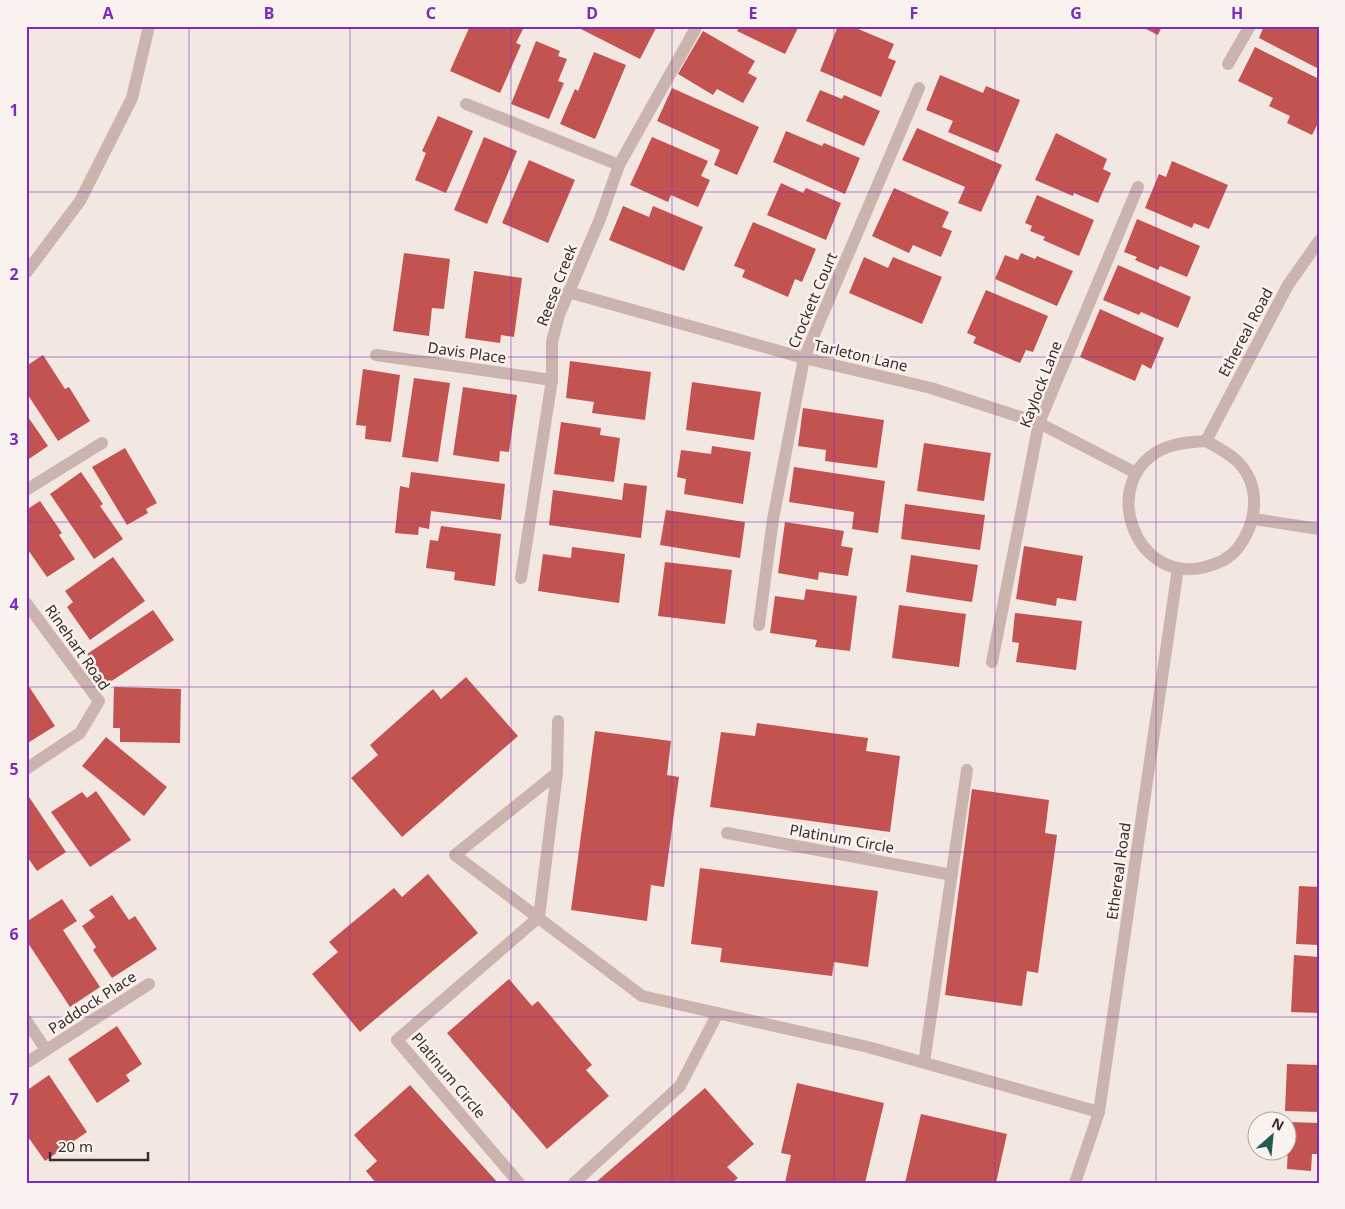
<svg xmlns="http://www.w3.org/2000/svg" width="1345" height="1209" font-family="'Noto Sans',sans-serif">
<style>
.building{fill:#c25351}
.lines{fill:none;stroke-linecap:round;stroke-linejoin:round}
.minor{stroke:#cbb4ad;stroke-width:12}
.tertiary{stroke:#cbb4ad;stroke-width:12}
.grid{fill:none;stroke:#7b2cbf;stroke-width:1;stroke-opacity:0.55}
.labels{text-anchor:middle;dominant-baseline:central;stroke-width:5;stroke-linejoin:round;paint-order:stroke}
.street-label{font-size:15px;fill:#3a2d2c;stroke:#faf2ee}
.neatline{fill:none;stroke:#7b2cbf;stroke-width:2}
.grid-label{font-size:16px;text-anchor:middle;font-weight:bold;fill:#7b2cbf}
</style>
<rect width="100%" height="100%" fill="#f3e7e2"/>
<g class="building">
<path d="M 470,26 L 516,26 L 523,29 L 516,43 L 521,45 L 500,93 L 450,71 Z"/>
<path d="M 575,26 L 657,26 L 640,59 Z"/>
<path d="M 740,26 L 799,26 L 785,54 L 737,31 Z"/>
<path d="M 838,26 L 851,26 L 894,44 L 888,58 L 896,61 L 881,97 L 820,71 Z"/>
<path d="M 1140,26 L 1162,26 L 1158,35 Z"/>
<path d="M 1264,26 L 1315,26 L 1319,28 L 1319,69 L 1259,38 Z"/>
<path d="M 703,31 L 755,61 L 748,73 L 757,78 L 743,103 L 717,89 L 713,95 L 678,74 Z"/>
<path d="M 536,41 L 560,51 L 558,56 L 567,59 L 558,81 L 564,83 L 549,119 L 511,104 Z"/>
<path d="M 1255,47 L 1319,79 L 1319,121 L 1312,135 L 1287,123 L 1290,116 L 1269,106 L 1273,98 L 1238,81 Z"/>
<path d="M 594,52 L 626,65 L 595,139 L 560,124 L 575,89 L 578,91 Z"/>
<path d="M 940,75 L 983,93 L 986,86 L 1020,100 L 998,153 L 948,132 L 953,121 L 926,110 Z"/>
<path d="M 672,88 L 759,127 L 737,175 L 714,165 L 720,150 L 657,121 Z"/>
<path d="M 820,90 L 842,99 L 844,95 L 880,111 L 864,146 L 806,121 Z"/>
<path d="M 438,116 L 473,131 L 446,193 L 415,180 L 426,153 L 422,151 Z"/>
<path d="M 917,128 L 1002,165 L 981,212 L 958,203 L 965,187 L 902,160 Z"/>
<path d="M 786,131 L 822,146 L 824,143 L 860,158 L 845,194 L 773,162 Z"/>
<path d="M 1056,133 L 1107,159 L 1103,169 L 1111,173 L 1098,203 L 1074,193 L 1073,196 L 1035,180 Z"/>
<path d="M 484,137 L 517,151 L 487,224 L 454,210 Z"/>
<path d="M 652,137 L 708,161 L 701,176 L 710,180 L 698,207 L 671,195 L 668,202 L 630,185 Z"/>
<path d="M 529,160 L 575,180 L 548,243 L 502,223 Z"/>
<path d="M 1172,161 L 1228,185 L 1209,229 L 1194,223 L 1192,228 L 1145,208 L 1159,174 L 1166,177 Z"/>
<path d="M 781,183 L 803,193 L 806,188 L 841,203 L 826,240 L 767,215 Z"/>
<path d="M 894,188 L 949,212 L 942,227 L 952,231 L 941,257 L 913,245 L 909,253 L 872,236 Z"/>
<path d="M 1037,195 L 1094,220 L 1079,256 L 1043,240 L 1045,237 L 1030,231 L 1032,226 L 1025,223 Z"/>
<path d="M 623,206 L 649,217 L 653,206 L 703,227 L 684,271 L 609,240 Z"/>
<path d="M 1137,219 L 1200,246 L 1187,277 L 1160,266 L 1158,270 L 1135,260 L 1137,257 L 1124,252 Z"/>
<path d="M 753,222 L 816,249 L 802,282 L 795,279 L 788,297 L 742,277 L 745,270 L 734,266 Z"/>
<path d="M 404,253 L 450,259 L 444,309 L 432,308 L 429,336 L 393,331 Z"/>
<path d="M 1021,253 L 1035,259 L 1037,256 L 1073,271 L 1057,306 L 995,279 L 1005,255 L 1018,260 Z"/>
<path d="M 864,257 L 888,268 L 893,257 L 942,277 L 922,324 L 849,293 Z"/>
<path d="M 1118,265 L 1191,297 L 1178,328 L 1141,312 L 1139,315 L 1103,300 Z"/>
<path d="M 474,271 L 522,278 L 514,337 L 501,335 L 500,343 L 465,338 Z"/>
<path d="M 986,290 L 1048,316 L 1033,352 L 1026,350 L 1020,363 L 973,343 L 976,337 L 967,333 Z"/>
<path d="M 1100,309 L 1164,338 L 1151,369 L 1142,364 L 1135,381 L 1080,357 Z"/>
<path d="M 43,355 L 65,389 L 69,387 L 90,421 L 58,441 L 26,392 L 26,366 Z"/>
<path d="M 570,361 L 651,372 L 645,420 L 592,413 L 594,402 L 566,398 Z"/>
<path d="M 363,369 L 400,375 L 391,442 L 365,439 L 366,426 L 356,425 Z"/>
<path d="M 414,378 L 450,383 L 438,462 L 402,457 Z"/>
<path d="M 692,382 L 761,392 L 754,440 L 686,430 Z"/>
<path d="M 463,387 L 517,395 L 509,452 L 500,451 L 499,462 L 453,455 Z"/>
<path d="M 803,408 L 884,420 L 877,468 L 825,461 L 826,450 L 798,446 Z"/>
<path d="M 26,414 L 48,446 L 26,461 Z"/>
<path d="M 561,422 L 601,428 L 600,435 L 620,438 L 614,482 L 554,474 Z"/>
<path d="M 924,443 L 991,453 L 984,501 L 917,491 Z"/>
<path d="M 712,446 L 751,452 L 743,504 L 684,494 L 686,479 L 677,477 L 681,450 L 711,454 Z"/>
<path d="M 125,448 L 157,503 L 146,509 L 148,513 L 127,525 L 92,467 Z"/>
<path d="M 794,467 L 885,481 L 878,533 L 852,529 L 854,512 L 789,502 Z"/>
<path d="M 81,472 L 103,504 L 100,506 L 123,539 L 94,559 L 50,494 Z"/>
<path d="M 411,472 L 505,484 L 501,520 L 431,511 L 429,529 L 419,527 L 418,535 L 395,533 L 400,486 L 409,488 Z"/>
<path d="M 624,483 L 647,486 L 641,538 L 549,525 L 553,490 L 622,500 Z"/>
<path d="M 40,501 L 62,533 L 59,535 L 75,559 L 47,577 L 26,547 L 26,510 Z"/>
<path d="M 905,504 L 985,515 L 980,550 L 901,539 Z"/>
<path d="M 666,510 L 745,522 L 740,558 L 660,545 Z"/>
<path d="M 785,522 L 844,531 L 841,546 L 853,548 L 848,576 L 819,572 L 818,580 L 778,573 Z"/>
<path d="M 441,526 L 501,534 L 495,586 L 454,580 L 455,572 L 426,568 L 430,540 L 438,541 Z"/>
<path d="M 1024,546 L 1083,556 L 1076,601 L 1057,598 L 1056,606 L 1016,599 Z"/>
<path d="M 572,547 L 625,554 L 619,603 L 538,591 L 543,554 L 571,558 Z"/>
<path d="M 911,555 L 978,565 L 972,602 L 906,592 Z"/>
<path d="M 113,557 L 145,601 L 90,640 L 67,607 L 73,602 L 65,591 Z"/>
<path d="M 665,562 L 732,570 L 725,624 L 658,616 Z"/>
<path d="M 806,589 L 857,596 L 850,651 L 815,647 L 817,640 L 770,633 L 775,596 L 804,600 Z"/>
<path d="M 899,605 L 966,614 L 959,667 L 892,658 Z"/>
<path d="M 153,610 L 174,640 L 107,684 L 87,654 Z"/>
<path d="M 1015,613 L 1082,621 L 1076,670 L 1016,662 L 1019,643 L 1012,642 Z"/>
<path d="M 466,677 L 518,736 L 402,837 L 351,778 L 378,755 L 370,745 L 433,689 L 441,699 Z"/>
<path d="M 26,682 L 55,726 L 26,744 Z"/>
<path d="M 114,687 L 181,689 L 180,743 L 120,742 L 120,728 L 113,728 Z"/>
<path d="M 757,723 L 868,738 L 866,751 L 900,756 L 890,832 L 710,807 L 721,732 L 755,736 Z"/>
<path d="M 595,731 L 671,741 L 667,775 L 679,777 L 664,887 L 651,885 L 647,921 L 571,910 Z"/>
<path d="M 106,737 L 167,787 L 144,816 L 82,766 Z"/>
<path d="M 972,789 L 1049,800 L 1045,833 L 1057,835 L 1038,973 L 1027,971 L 1022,1006 L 945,995 Z"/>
<path d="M 96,791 L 131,840 L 90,867 L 51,812 L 82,792 L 87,798 Z"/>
<path d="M 27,794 L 66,852 L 37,871 L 26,855 Z"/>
<path d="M 700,868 L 878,891 L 868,967 L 834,962 L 832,976 L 720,962 L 722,948 L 691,944 Z"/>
<path d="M 428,874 L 478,933 L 360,1032 L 312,974 L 338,952 L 329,942 L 394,888 L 402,897 Z"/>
<path d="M 1299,886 L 1319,887 L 1319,945 L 1296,944 Z"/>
<path d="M 112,895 L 129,920 L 135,916 L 157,949 L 112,978 L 93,950 L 96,947 L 82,926 L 95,917 L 89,910 Z"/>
<path d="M 62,899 L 77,921 L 63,930 L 100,987 L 70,1007 L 26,940 L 26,922 Z"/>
<path d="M 1294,955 L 1319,957 L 1319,1013 L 1291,1012 Z"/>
<path d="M 509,979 L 532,1006 L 538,1001 L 592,1065 L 586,1070 L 609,1096 L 547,1149 L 447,1033 Z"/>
<path d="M 117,1026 L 142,1064 L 126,1075 L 130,1081 L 97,1103 L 68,1059 Z"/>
<path d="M 1287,1064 L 1319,1065 L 1319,1112 L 1285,1111 Z"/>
<path d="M 49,1075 L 87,1132 L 45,1161 L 26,1134 L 26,1091 Z"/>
<path d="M 797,1083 L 884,1103 L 865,1183 L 785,1183 L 791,1155 L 781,1153 Z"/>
<path d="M 410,1085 L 498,1183 L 376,1183 L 366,1171 L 377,1161 L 354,1135 Z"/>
<path d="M 705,1088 L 754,1144 L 727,1167 L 738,1178 L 732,1183 L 595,1183 Z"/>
<path d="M 921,1114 L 1007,1134 L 996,1183 L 905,1183 Z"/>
<path d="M 1289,1122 L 1319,1123 L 1319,1154 L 1312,1154 L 1311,1171 L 1287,1169 Z"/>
</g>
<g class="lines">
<g class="minor">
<path d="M 1228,64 L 1250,26"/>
<path d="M 466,104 L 619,165"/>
<path d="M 568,292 L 804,358 L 931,388 L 1039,423 L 1136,473"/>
<path d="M 376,355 L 552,380"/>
<path d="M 1206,441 L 1288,285 L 1319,241"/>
<path d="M 26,490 L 102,443"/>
<path d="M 1254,519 L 1319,529"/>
<path d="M 521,578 L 552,380 L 552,342 L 559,315 L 600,219 L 619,165 L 697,26"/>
<path d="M 26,603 L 99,701 L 80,733 L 26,769"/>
<path d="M 759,625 L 773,519 L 804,358 L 919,88"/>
<path d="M 992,662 L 1039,423 L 1138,187"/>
<path d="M 557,773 L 455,855 L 642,996 L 868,1047 L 1099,1112"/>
<path d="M 727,833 L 952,875"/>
<path d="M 26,1020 L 46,1050"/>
<path d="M 26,1063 L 149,984"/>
<path d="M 924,1063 L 967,770"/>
<path d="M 519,1183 L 397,1040 L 539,917 L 557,773 L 558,721"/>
<path d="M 574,1183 L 680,1086 L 718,1013"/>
</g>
<g class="tertiary">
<path d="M 26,273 L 80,201 L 132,98 L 149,26"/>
<path d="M 1206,441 C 1217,447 1229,453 1238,462 C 1262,487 1257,524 1237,549 C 1229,559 1217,564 1205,567 C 1134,586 1096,478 1165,448 C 1178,442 1193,442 1206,441 Z"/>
<path d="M 1075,1183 L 1099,1112 L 1178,568"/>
</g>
</g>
<path class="grid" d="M 189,26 L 189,1183M 350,26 L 350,1183M 511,26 L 511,1183M 672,26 L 672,1183M 834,26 L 834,1183M 995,26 L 995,1183M 1156,26 L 1156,1183M 26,192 L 1319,192M 26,357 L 1319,357M 26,522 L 1319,522M 26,687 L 1319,687M 26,852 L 1319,852M 26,1017 L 1319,1017"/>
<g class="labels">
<g class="street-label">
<text transform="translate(556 285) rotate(-69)">Reese Creek</text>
<text transform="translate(812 300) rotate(-67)">Crockett Court</text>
<text transform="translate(1245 332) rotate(-62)">Ethereal Road</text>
<text transform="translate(467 352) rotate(8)">Davis Place</text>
<text transform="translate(861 355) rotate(13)">Tarleton Lane</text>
<text transform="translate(1040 384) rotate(-69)">Kaylock Lane</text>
<text transform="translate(78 647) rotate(55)">Rinehart Road</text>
<text transform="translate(842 838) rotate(10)">Platinum Circle</text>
<text transform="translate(1118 871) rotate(-82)">Ethereal Road</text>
<text transform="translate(92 1002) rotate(-33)">Paddock Place</text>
<text transform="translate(449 1075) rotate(50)">Platinum Circle</text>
</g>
</g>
<rect width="1345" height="1209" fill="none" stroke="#faf2ee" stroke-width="55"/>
<g transform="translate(1272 1136) rotate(27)"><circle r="24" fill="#faf2ee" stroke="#ada3a0"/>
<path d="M0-4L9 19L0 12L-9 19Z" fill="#225b52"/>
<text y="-8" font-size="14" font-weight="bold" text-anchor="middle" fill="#3a2d2c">N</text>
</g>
<path d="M50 1152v8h98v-8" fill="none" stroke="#3a2d2c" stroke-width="2.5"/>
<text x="58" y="1152" font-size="15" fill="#3a2d2c" stroke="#faf2ee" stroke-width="4" paint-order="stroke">20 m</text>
<rect x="28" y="28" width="1290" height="1154" class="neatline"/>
<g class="grid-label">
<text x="108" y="19">A</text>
<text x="269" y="19">B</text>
<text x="431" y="19">C</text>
<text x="592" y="19">D</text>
<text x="753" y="19">E</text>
<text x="914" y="19">F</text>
<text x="1076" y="19">G</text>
<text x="1237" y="19">H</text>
<text x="14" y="116">1</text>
<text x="14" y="280">2</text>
<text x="14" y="445">3</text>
<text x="14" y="610">4</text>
<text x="14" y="775">5</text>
<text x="14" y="940">6</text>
<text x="14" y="1105">7</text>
</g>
</svg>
